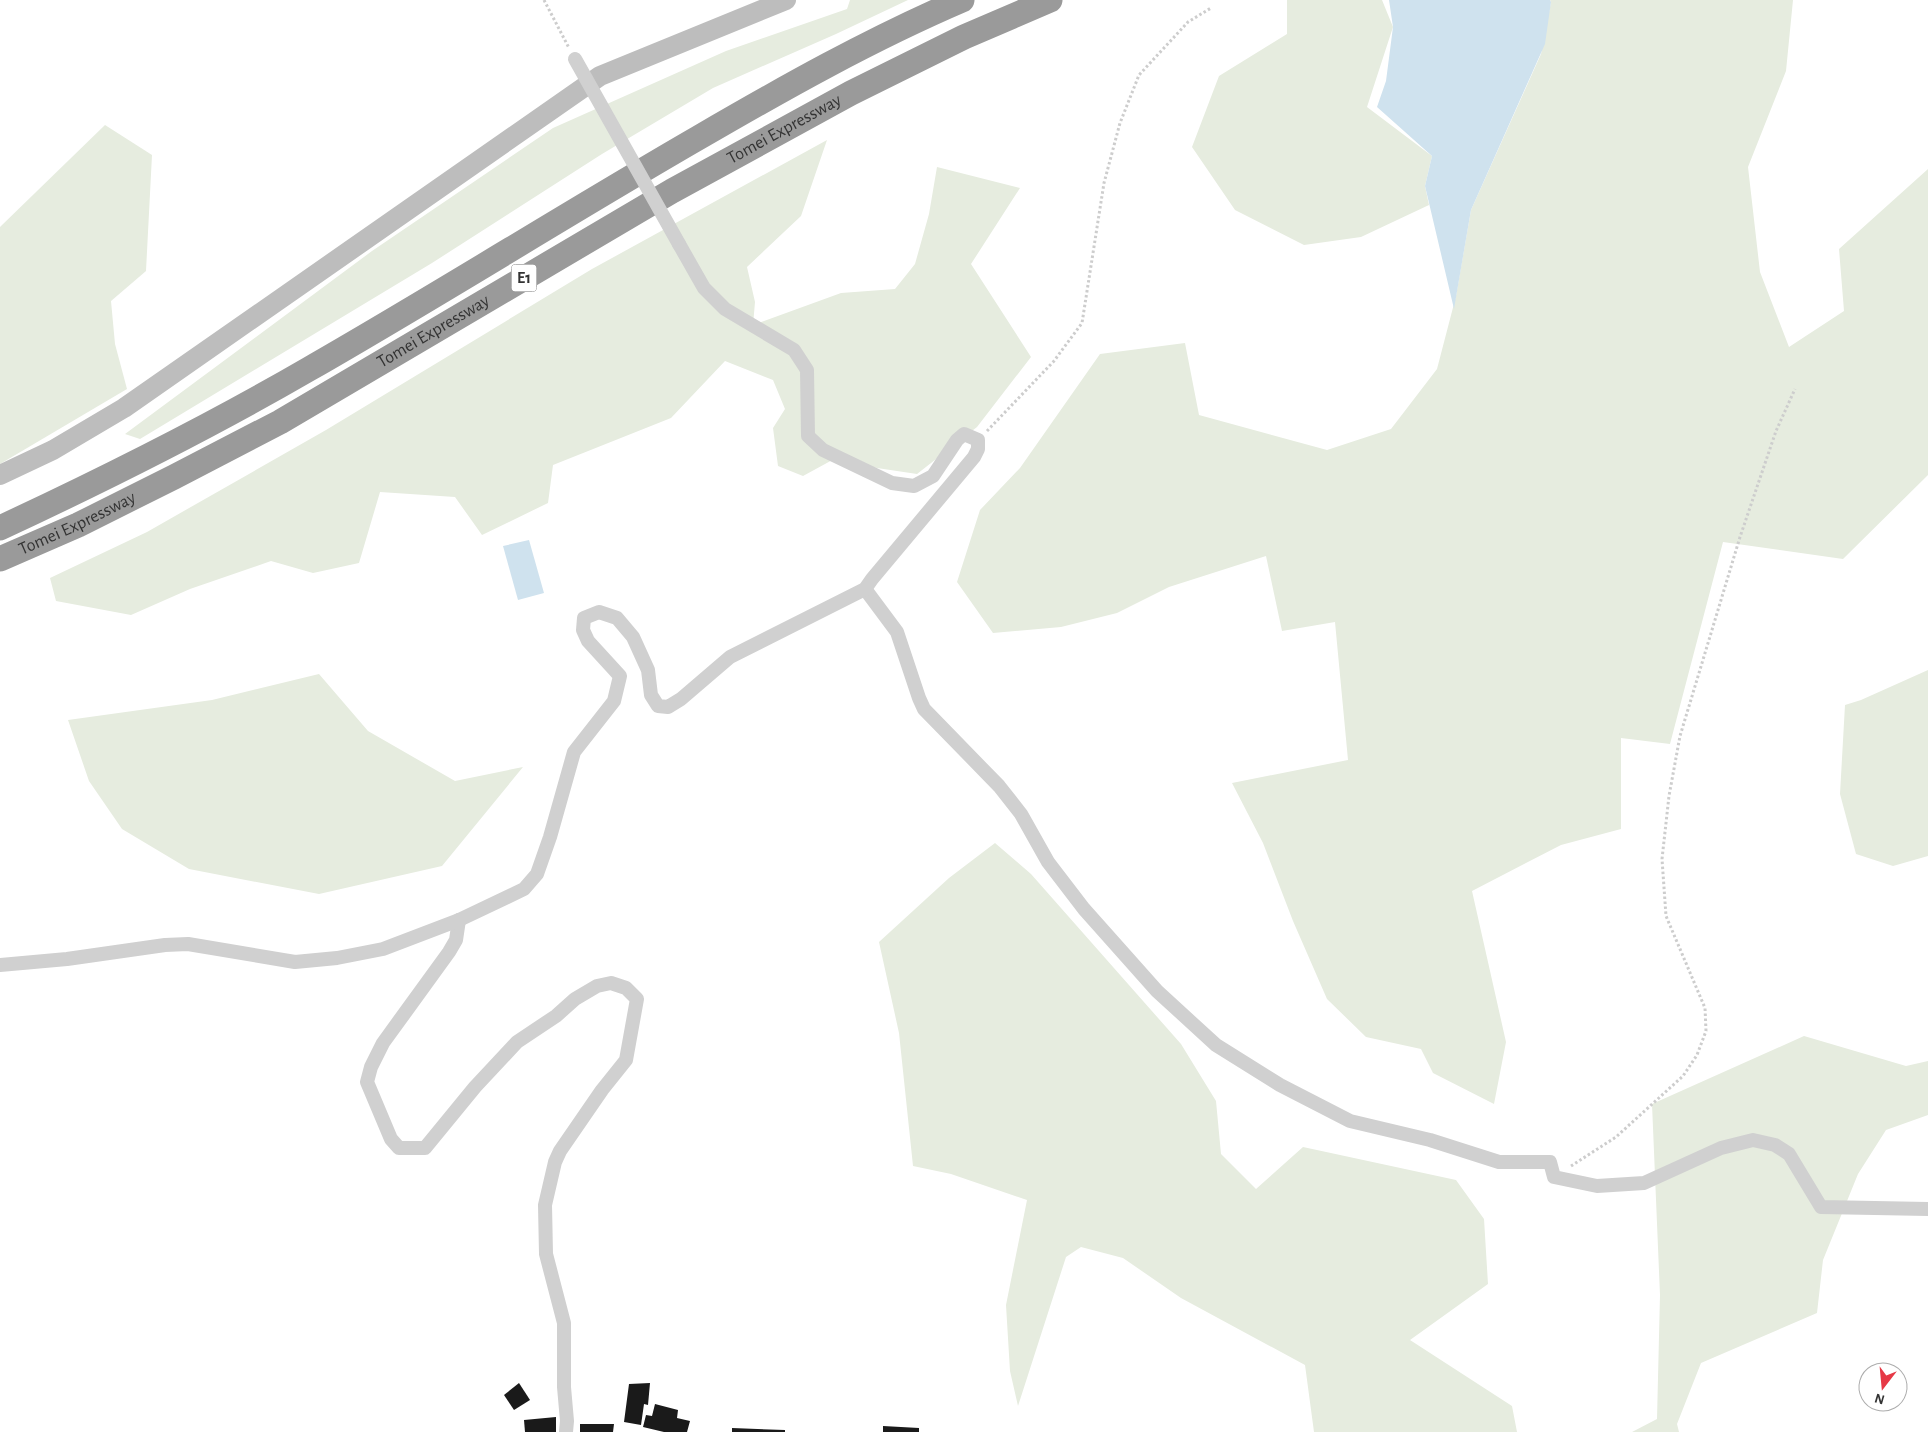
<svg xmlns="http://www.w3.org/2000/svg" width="1928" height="1432" font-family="'Alegreya Sans',sans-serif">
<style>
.green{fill:#e6ecdf}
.water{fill:#cfe2ee}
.building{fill:#1a1a1a}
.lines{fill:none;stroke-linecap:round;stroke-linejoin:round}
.path{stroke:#cdcdcd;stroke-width:3;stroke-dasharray:2.5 2.5;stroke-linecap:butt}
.street{stroke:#d0d0d0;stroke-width:14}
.secondary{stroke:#bdbdbd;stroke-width:20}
.highway{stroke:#9a9a9a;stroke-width:25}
.street-bridge{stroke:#d0d0d0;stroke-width:14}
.labels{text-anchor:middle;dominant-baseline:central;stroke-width:5;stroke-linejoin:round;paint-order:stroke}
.shield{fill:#fff;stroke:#707070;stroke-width:1}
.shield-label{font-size:16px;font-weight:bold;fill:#333}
.street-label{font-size:18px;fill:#333;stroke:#fff}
</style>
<rect width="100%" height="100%" fill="#fff"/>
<g class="green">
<path d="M 850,0 L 908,0 L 836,34 L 713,88 L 602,154 L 432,263 L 140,439 L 125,434 L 372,251 L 553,128 L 726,51 L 847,9 Z"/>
<path d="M 1287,0 L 1382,0 L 1393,27 L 1367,107 L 1432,156 L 1425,186 L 1429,205 L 1361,237 L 1304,245 L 1235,210 L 1192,147 L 1219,76 L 1287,34 Z"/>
<path d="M 1550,0 L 1793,0 L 1786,71 L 1748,167 L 1760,272 L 1789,347 L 1844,311 L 1839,249 L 1928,169 L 1928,475 L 1843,559 L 1723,542 L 1670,744 L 1621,738 L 1621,829 L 1561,845 L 1472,891 L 1506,1042 L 1494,1104 L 1433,1073 L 1421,1049 L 1366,1037 L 1327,999 L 1293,921 L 1263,843 L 1232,783 L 1348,760 L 1335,622 L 1282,631 L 1266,556 L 1169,587 L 1117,613 L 1061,627 L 993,633 L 957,582 L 980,510 L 1020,468 L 1100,354 L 1185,343 L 1199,415 L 1327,450 L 1391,429 L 1437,369 L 1456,296 L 1471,210 L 1541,54 L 1551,2 Z"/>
<path d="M 105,125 L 152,155 L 146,271 L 111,301 L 115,344 L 127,389 L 0,464 L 0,227 Z"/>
<path d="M 827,140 L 801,216 L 747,267 L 755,302 L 753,325 L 841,293 L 895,289 L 915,264 L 929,214 L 937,167 L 1020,188 L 971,264 L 1031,357 L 977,427 L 917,474 L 877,468 L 836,458 L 803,476 L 778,466 L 773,428 L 785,409 L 773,380 L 725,361 L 671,418 L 553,465 L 548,503 L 482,535 L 455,497 L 380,492 L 359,563 L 313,573 L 271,561 L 190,589 L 131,615 L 56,601 L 50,578 L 147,532 L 326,430 L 592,269 Z"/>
<path d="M 1928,670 L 1928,856 L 1893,866 L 1856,854 L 1840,794 L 1845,705 L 1861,700 Z"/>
<path d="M 319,674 L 368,731 L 455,781 L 523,767 L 442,866 L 319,894 L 189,869 L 122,829 L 89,781 L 68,720 L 212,700 Z"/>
<path d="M 995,843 L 1031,874 L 1181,1044 L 1216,1101 L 1221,1154 L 1256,1189 L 1303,1147 L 1456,1180 L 1484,1219 L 1488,1284 L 1410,1340 L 1512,1406 L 1517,1432 L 1314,1432 L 1305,1365 L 1181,1298 L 1123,1258 L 1081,1247 L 1066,1257 L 1018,1406 L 1010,1371 L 1006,1305 L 1027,1200 L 951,1174 L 913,1166 L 899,1033 L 879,942 L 949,878 Z"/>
<path d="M 1804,1036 L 1906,1066 L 1928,1061 L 1928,1115 L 1886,1130 L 1858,1174 L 1823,1260 L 1817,1313 L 1701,1363 L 1677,1424 L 1679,1432 L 1632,1432 L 1657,1419 L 1660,1295 L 1652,1104 Z"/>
</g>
<g class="water">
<path d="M 1389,0 L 1550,0 L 1551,2 L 1545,44 L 1471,210 L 1454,309 L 1425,186 L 1432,156 L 1377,107 L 1386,81 L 1393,27 Z"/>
<path d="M 529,540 L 544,593 L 518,600 L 503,546 Z"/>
</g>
<g class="building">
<path d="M 519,1383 L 530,1400 L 514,1410 L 504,1395 Z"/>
<path d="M 650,1383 L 648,1405 L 644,1404 L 641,1425 L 624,1422 L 629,1384 Z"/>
<path d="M 655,1404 L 678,1410 L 677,1418 L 690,1421 L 687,1432 L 664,1432 L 643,1427 L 646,1415 L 652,1416 Z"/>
<path d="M 556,1417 L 556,1432 L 525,1432 L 524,1420 Z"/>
<path d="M 580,1424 L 614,1424 L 613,1432 L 580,1432 Z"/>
<path d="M 883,1426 L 919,1428 L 919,1432 L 883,1432 Z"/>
<path d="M 732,1428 L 785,1430 L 785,1432 L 732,1432 Z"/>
</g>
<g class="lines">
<g class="path">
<path d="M 544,0 L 569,48"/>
<path d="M 987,431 L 1054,361 L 1082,323 L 1104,183 L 1120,123 L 1139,75 L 1188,22 L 1211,8"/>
<path d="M 1571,1166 L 1616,1137 L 1683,1076 L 1697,1055 L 1706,1031 L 1705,1008 L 1666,916 L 1662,859 L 1669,796 L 1680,736 L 1740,537 L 1776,431 L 1795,389"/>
</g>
<g class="street">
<path d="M 865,589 L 897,632 L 919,698 L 924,709 L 999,786 L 1021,814 L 1048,862 L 1084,909 L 1157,991 L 1216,1045 L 1280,1085 L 1350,1121 L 1430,1140 L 1499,1162 L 1550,1162 L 1554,1177 L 1597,1186 L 1644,1183 L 1721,1148 L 1753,1140 L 1775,1145 L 1789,1154 L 1821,1207 L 1928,1209"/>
<path d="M 459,920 L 456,940 L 449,952 L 383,1043 L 371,1067 L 367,1082 L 391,1139 L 399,1148 L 425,1148 L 475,1087 L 517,1042 L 556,1016 L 575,999 L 597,986 L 611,983 L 626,988 L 637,999 L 626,1060 L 602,1090 L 560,1151 L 555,1162 L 545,1205 L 546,1254 L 564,1323 L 564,1387 L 567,1421 L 566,1432"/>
<path d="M 0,965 L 67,959 L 165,945 L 188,944 L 295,962 L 337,958 L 383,949 L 459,920 L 524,889 L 537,874 L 550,837 L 574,752 L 614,701 L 620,676 L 588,641 L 583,630 L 584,618 L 599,612 L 617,618 L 633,637 L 648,670 L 651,695 L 658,706 L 668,707 L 681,699 L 730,657 L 865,589 L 872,579 L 974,457 L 978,449 L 978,440 L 964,434 L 957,440 L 933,476 L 914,486 L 892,483 L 823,450 L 808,436 L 807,370 L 794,350 L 725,309 L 704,288 L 679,244"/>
</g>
<path class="secondary" d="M 0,475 L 53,450 L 124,408 L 600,76 L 786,0"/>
<g class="highway">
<path d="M 0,528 C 105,479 209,427 309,369 C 440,294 568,213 698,138 C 784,88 871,39 962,0"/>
<path id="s1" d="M 0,559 L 78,525 L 174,477 L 280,422 L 672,191 L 851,93 L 964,37 L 1050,0"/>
</g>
<path class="street-bridge" d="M 575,59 L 679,244"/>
</g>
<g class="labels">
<rect class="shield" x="511.5" y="264.5" width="25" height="27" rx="4"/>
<g class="shield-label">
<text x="524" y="278">E1</text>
</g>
<g class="street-label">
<text stroke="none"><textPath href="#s1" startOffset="895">Tomei Expressway</textPath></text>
<text stroke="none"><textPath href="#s1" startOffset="490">Tomei Expressway</textPath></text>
<text stroke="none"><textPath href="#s1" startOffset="85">Tomei Expressway</textPath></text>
</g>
</g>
<g transform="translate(1883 1387) rotate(196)"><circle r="24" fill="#ffffff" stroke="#adadad"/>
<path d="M0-4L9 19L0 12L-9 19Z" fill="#e63946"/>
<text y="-8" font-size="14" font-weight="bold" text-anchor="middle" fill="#333333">N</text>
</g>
</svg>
